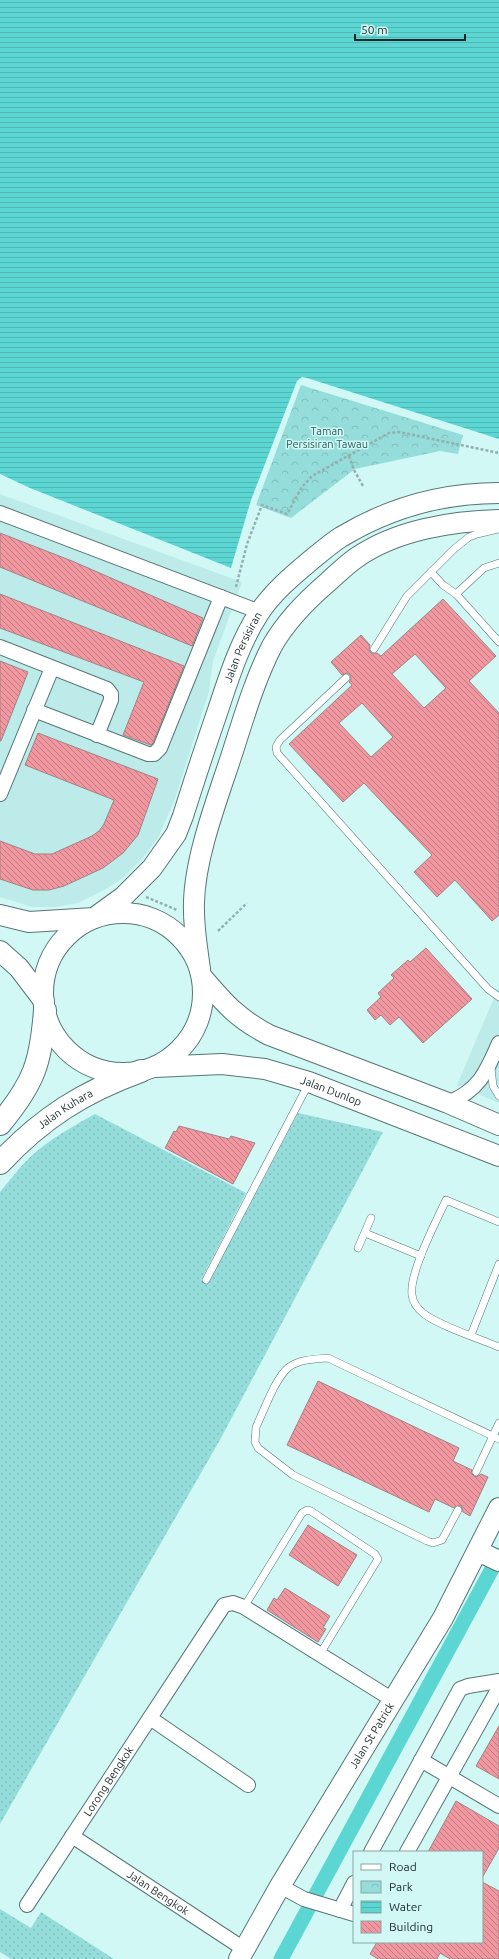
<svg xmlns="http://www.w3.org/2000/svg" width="499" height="1959" font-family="Ubuntu,sans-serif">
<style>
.built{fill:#bcebe9}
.grass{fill:url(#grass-dots)}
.park{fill:url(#park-crowns)}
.water{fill:url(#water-rules)}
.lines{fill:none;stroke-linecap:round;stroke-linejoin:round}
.canal{stroke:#5cd6d3;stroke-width:15}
.building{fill:url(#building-back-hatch);stroke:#a28284;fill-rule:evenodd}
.lane-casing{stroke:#557776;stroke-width:8}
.street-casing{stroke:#557776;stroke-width:16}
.secondary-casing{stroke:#557776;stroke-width:22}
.primary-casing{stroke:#557776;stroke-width:24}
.path{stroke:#92b0ae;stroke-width:2.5;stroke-dasharray:3 2;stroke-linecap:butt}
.lane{stroke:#fff;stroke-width:7}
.street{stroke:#fff;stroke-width:14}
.secondary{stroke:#fff;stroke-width:20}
.primary{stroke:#fff;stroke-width:22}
.labels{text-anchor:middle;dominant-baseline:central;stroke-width:3;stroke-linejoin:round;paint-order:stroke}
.park-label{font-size:11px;fill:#2b5f5e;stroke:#d2f8f6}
.street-label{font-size:11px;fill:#1a2828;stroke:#d2f8f6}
</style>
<defs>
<pattern id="grass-dots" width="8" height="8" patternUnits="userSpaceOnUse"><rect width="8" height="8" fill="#94dddb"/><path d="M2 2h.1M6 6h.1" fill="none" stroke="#7fbebc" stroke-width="1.8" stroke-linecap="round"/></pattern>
<pattern id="park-crowns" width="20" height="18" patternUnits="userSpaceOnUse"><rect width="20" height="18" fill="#94dddb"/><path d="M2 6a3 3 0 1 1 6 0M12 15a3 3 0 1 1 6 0" fill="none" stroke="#7fbebc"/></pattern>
<pattern id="water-rules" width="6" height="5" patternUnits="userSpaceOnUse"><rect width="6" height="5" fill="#5cd6d3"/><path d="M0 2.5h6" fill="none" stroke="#4fb8b5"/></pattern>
<pattern id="building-back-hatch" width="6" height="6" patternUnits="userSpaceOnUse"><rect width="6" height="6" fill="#f1979f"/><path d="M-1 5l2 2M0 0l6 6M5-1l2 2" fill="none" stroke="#c27b82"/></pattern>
</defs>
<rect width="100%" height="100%" fill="#d2f8f6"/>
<g class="built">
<path d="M 0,494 L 242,582 L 213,661 L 209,691 L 175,799 L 158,838 L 142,859 L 123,878 L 104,890 L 78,903 L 56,907 L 32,907 L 0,897 Z"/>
<path d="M 499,986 L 499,1103 L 457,1085 Z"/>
</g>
<g class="grass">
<path d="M 298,1113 L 383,1132 L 221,1438 L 0,1824 L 0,1192 C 13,1176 26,1159 42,1147 C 59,1134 77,1124 95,1114 L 246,1193 L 201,1280 L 208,1284 Z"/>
<path d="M 0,1909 L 31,1928 L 41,1912 L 114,1959 L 11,1959 L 0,1952 Z"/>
</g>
<path class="park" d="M 301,385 L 463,435 L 458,454 L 440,451 L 355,469 L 291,518 L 256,505 Z"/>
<path class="water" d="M 0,0 L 499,0 L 499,439 L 307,378 L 302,377 L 297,381 L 251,500 L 231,568 L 30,488 L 0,474 Z"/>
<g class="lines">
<path class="canal" d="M 281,1959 L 499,1556"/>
</g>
<g class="building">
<path d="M 0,533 L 72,561 L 203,618 L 192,646 L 0,567 Z"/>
<path d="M 0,594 L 184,666 L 153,743 L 151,745 L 123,735 L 144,682 L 0,628 Z"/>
<path d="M 443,599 L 496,656 L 469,681 L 499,713 L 499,915 L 492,921 L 455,880 L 437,897 L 414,872 L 432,855 L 364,783 L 343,802 L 289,744 L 352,685 L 349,682 L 351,679 L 350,675 L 347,673 L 342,675 L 331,662 L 361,635 L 370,645 L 369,649 L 371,653 L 377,653 L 381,656 ZM 415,654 L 446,688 L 424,708 L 392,674 ZM 362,703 L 393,737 L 371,757 L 339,723 Z"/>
<path d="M 0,661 L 28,672 L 1,741 L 0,741 Z"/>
<path d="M 38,733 L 158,779 L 138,835 L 123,853 L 103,868 L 64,886 L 49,890 L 33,890 L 0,879 L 0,841 L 35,854 L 52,854 L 92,836 L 99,831 L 104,824 L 114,800 L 25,765 Z"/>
<path d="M 426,948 L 472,999 L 423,1043 L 399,1017 L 390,1025 L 381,1015 L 375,1020 L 367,1010 L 381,997 L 378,993 L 394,978 L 391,975 L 408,960 L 410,962 Z"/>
<path d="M 179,1126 L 229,1139 L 231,1136 L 255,1143 L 233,1184 L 165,1148 L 174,1131 L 176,1132 Z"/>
<path d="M 318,1381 L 459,1448 L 453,1461 L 472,1470 L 471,1473 L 474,1476 L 477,1477 L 481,1474 L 488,1477 L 470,1516 L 463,1512 L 462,1508 L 460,1505 L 454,1508 L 435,1499 L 429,1512 L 287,1445 Z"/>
<path d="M 308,1525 L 357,1555 L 338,1586 L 289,1555 Z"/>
<path d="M 285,1588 L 330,1616 L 323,1628 L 326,1629 L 318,1642 L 267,1610 L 274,1598 L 277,1600 Z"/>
<path d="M 499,1726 L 499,1779 L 476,1766 Z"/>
<path d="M 456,1801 L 499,1826 L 499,1848 L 482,1878 L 482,1852 L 428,1852 Z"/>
<path d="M 482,1882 L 499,1891 L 499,1959 L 450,1959 L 440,1953 L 437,1959 L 378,1959 L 370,1954 L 377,1942 L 482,1942 Z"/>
</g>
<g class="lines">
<defs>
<g id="lane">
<path d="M 431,572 L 443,585 L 456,594 L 499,642"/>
<path d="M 456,594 L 484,568 L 499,563"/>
<path d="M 374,649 L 407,596 L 454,549 L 469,537 L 477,534 L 499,529"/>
<path d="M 346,678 L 280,740 L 276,747 L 277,753 L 488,989 L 499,997"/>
<path d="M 491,1068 L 493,1086 L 499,1096"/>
<path d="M 499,1222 L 446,1200 C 436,1222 409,1273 412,1295 C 413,1302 418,1309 423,1313 C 437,1325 480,1339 499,1347"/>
<path d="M 365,1233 L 421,1256"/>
<path d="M 358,1248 L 371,1218"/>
<path d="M 206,1280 L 309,1083"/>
<path d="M 471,1335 L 499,1264"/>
<path d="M 476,1472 L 499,1423"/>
<path d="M 458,1510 L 442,1540 L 433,1543 L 427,1541 L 293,1475 L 258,1448 L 255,1442 L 256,1427 C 264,1411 275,1378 289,1367 C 300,1359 316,1359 328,1358 L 499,1439"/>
<path d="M 244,1607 L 302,1513 L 307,1510 L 311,1511 L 375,1554 L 378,1559 L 320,1654"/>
</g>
<g id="street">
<path d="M 0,513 L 260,612"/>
<path d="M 0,647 L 107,689 L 111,694 L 111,700 L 97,735"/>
<path d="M 34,710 L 148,754 L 154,754 L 160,748 L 221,597"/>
<path d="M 0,794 L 52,668"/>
<path d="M 448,1103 C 479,1090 486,1073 499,1043"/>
<path d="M 150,1718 L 248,1785"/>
<path d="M 421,1760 L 499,1806"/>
<path id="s1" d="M 72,1836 L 244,1949"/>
<path d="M 371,1852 L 460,1689 L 468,1686 L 499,1681"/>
<path d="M 407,1852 L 499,1688"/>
<path d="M 280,1886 L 304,1899 L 354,1914"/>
<path id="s2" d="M 27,1905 L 224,1605 L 233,1603 L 244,1607 L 393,1700"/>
<path d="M 340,1910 L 354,1883"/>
</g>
<g id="secondary">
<circle cx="123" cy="993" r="80"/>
<path id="s3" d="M 0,915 L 29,922 L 94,918 L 123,897 L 152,868 L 176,834 L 183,816 C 194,781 206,745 218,710 C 229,677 240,642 259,613 C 272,593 292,576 310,561 C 320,553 330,544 341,537 C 389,508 443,493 499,493"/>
<path d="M 0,951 L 19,968 L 44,1001"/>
<path d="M 200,969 C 197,947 193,925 194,902 C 195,859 215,805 229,763 C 242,724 253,683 272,646 C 286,621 307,600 328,582 C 337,574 346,565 356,558 C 396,530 452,521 499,520"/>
<path d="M 202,977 C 225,1004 237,1018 269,1035 L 448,1103 L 499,1125"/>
<path id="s4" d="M 155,1067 L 222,1064 L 265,1069 L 309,1082 L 499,1156"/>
<path d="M 478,1551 L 499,1561"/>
<path id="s5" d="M 239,1959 L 280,1886 L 443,1618 L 499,1508"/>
</g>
<g id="primary">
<path d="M 0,1124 C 34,1083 41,1063 45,1010"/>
<path id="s6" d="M 0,1163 C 42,1118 83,1092 141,1071"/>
</g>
</defs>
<use href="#lane" class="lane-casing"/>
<use href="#street" class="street-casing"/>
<use href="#secondary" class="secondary-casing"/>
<use href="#primary" class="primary-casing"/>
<g class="path">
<path d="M 349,456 L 354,470 L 363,486"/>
<path d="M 236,587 L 247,544 L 262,505 L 287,514 L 302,487 L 312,476 L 389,433 L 399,432 L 499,453"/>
<path d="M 146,897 L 177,910"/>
<path d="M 218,931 L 247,903"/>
</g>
<use href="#lane" class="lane"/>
<use href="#street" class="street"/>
<use href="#secondary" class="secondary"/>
<use href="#primary" class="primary"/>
</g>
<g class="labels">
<g class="park-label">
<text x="327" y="431">Taman<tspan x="327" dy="13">Persisiran Tawau</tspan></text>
</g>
<g class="street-label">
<text stroke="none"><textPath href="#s3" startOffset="412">Jalan Persisiran</textPath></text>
<text stroke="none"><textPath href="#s4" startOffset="180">Jalan Dunlop</textPath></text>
<text stroke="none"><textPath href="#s6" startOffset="85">Jalan Kuhara</textPath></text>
<text stroke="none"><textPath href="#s5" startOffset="260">Jalan St Patrick</textPath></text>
<text stroke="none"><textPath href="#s2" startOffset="148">Lorong Bengkok</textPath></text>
<text stroke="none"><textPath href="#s1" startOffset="103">Jalan Bengkok</textPath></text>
</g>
</g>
<rect x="353" y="1851" width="130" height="92" fill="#d2f8f6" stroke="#88a5a4"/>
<rect x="361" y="1864" width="20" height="6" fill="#ffffff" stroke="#88a5a4"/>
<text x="389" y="1871" font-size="12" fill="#1a2828">Road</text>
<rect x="361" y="1881" width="20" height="12" fill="url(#park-crowns)" stroke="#88a5a4"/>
<text x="389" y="1891" font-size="12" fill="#1a2828">Park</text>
<rect x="361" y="1901" width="20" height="12" fill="url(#water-rules)" stroke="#88a5a4"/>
<text x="389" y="1911" font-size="12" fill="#1a2828">Water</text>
<rect x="361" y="1921" width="20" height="12" fill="url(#building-back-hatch)" stroke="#88a5a4"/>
<text x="389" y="1931" font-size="12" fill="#1a2828">Building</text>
<path d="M355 34v6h110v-6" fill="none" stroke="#1a2828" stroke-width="2"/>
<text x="361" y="34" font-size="12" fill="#1a2828" stroke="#d2f8f6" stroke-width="3" paint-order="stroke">50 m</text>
</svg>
